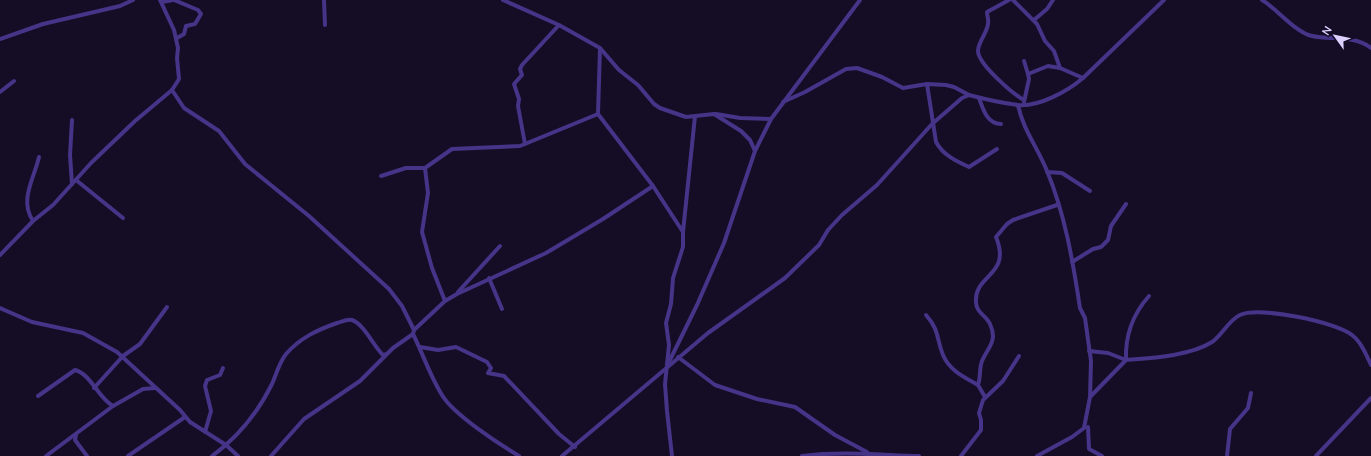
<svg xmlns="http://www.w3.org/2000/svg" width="1371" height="456" font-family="Mulish,sans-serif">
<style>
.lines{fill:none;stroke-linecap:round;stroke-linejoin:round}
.minor{stroke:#453487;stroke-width:4}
</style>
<rect width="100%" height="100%" fill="#150c25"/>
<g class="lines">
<g class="minor">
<path d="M 174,0 L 198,10 L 201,14 L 195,24 L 186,26 L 184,34 L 177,38"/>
<path d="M 324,0 L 325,25"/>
<path d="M 503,0 L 559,25 L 600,48 L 598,114 L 653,186 L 683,232"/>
<path d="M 1009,0 L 987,12 C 987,16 989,20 988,24 C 987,33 978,42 978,51 C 978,64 1013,94 1024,100"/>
<path d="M 1013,0 L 1037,24 L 1045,41 L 1054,51 L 1060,68"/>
<path d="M 1262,0 C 1276,8 1296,33 1312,36 C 1330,40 1355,35 1371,48"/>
<path d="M 162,2 L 173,0"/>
<path d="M 1034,20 L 1047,9 L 1053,0"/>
<path d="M 0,39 L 43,24 L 120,6 L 133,0"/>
<path d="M 600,48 L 619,70 L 638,85 L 654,104 L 660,108 L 686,117 L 714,114 L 741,131 L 750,140 L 755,151"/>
<path d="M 1024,61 L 1028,74"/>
<path d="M 927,84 L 936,142 C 943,155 956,161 969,167 L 997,149"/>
<path d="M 172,90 L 184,108 L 219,131 L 245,164 L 309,216 L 389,289 L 402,306 L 414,330"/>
<path d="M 0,92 L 14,81"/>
<path d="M 979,98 C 983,109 987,124 1001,124"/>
<path d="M 783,102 L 805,92 L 846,69 L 857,68 L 882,77 L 903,88 L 927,84 L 946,85 L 954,87 L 969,95"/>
<path d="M 1024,102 L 1029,79 L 1028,74 L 1048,66 L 1060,68 L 1083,78"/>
<path d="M 1018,105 C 1023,130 1038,148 1047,171 C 1065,214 1073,262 1080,308 L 1085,318 L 1091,361 L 1090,397"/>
<path d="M 716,114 L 740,118 L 771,119"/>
<path d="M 525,144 L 518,106 L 519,99 L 514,84 L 522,75 L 520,69 L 522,65 L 559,25"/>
<path d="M 1047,172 L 1062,173 L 1090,191"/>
<path d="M 381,176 L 406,168 L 425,168"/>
<path d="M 76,180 L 123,218"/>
<path d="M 72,184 L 70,155 L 72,120"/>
<path d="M 33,221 C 19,200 34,179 39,157"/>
<path d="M 0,255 L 33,221 L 53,205 L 91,163 L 135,121 L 172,90 L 179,79 L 177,58 L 178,48 L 174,30 L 160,0"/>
<path d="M 1072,262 L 1093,249 L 1101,247 L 1108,240 L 1111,226 L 1126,204"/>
<path d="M 489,278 L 502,309"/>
<path d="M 458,292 L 500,246"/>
<path d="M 445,301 L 432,268 L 422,232 L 428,193 L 425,168 L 452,149 L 520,146 L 598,114"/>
<path d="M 0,308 L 32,322 L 83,333 L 117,352 L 180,410 L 190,422 L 226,445 L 238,456"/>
<path d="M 926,315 C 940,331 936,338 943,355 C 950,371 964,377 978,385"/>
<path d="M 413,334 C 423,354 430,376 442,395 C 453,414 499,444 519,456"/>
<path d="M 420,347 L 438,350 L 456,347 L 487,362 L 491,368 L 488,373 L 504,376 L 559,434 L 575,447"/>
<path d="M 1089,351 L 1108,353 L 1126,360"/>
<path d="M 678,357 L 715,385 L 757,399 L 795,407 L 835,435 L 867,452"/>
<path d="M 1126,360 C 1125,335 1132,315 1149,296"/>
<path d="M 668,364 L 697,305 L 724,243 L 755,151 L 771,119 L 860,0"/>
<path d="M 94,388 L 123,356 L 140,344 L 167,307"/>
<path d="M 38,396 L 75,370 C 91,374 98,398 113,406 L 143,389 L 155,388"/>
<path d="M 985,397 L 978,385 C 981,377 979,368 982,361 C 988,347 998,341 990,324 C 987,316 976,313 976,302 C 974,274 1012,276 996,237 L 1007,224 L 1013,220 L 1057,205"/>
<path d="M 1088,427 L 1089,449 L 1102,456"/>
<path d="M 205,432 L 211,411 L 205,386 L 207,380 L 220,375 L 223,368"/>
<path d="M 76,435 L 75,440 L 87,456"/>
<path d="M 46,456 L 113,406"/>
<path d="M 128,456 L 185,417"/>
<path d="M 212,456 C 237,438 258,412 272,384 C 276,375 279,363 286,354 C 300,338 317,330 337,323 C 341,322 347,319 352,320 C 364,324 374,347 384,356 L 386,354"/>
<path d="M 271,456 L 304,419 L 360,381 L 393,348 L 413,334 L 414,330 L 445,301 L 457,294 L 546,253 L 603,219 L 653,186"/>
<path d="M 562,456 L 708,333 L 785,278 L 819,245 L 828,230 L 842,215 L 877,185 L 932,124 L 962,98 L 969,95 C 984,99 1002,103 1018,105 C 1039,107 1068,91 1083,78 L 1164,0"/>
<path d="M 672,456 L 667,411 L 665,384 L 669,345 L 666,323 L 671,304 L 673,278 L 683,247 L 683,232 L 695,116"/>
<path d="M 802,456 C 841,451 880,455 919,456"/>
<path d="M 961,456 L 981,430 L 981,420 L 979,413 L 983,400 L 1003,381 L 1019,356"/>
<path d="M 1037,456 L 1072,437 L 1084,428 L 1090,397 L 1126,360 C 1151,358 1190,356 1212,342 C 1222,335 1229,320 1240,315 C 1259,306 1336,322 1352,335 C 1361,342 1366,354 1371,365"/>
<path d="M 1227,456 L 1230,429 L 1248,408 L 1251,393"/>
<path d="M 1316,456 L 1371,398"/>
</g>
</g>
<g transform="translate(1335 36) rotate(303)" stroke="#150c25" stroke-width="3" paint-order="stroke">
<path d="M0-3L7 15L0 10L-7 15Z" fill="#ddd0ff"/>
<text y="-6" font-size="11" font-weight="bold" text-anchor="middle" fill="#ddd0ff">N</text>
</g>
</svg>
